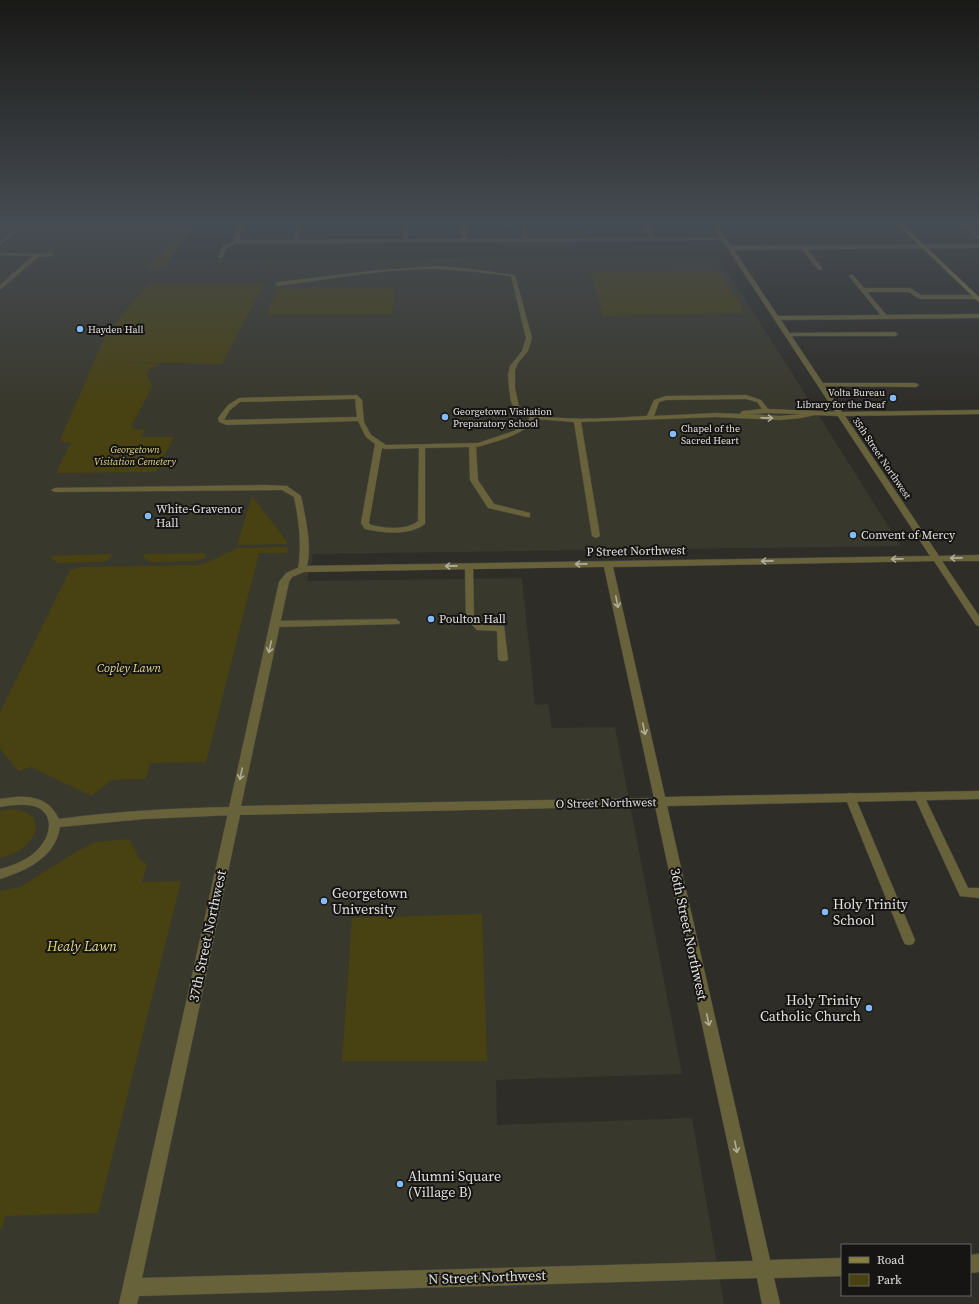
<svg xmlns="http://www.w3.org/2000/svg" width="979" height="1304" font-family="'Source Serif 4',serif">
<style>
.built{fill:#39382c}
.green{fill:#484111}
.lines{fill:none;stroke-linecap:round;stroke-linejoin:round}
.lane-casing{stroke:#4a4945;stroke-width:1}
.street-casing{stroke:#4a4945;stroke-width:1}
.secondary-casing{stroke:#4a4945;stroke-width:1}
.lane{fill:#68623a;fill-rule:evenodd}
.street{fill:#68623a;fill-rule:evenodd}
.secondary{fill:#89803c;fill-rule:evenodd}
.oneway{stroke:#b0ad9b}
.poi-dot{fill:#83bcfb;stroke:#161513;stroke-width:1.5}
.labels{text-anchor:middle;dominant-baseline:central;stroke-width:4;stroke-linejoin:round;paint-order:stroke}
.far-poi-label{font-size:10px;fill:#e0dfdc;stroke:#161513;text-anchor:start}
.far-park-label{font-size:10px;font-style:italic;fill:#e3d888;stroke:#161513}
.far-street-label{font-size:10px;fill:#e0dfdc;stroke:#161513}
.poi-label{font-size:12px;fill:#e0dfdc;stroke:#161513;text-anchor:start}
.street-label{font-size:12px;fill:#e0dfdc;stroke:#161513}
.park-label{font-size:12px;font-style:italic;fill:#e3d888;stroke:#161513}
.near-poi-label{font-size:14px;fill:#e0dfdc;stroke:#161513;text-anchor:start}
.near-street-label{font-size:14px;fill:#e0dfdc;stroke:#161513}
.near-park-label{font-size:14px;font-style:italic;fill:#e3d888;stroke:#161513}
</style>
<rect width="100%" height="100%" fill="#2e2d28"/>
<path class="built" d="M 0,224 L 198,224 L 168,260 L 718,256 L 901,546 L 313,554 L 307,581 L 522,578 L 535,705 L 548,704 L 552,728 L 615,727 L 682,1074 L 496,1080 L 497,1125 L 692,1118 L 724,1304 L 0,1304 Z"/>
<g class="green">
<path d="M 181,231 L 191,231 L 165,266 L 149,268 L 146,266 L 162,253 Z"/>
<path d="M 717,270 L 742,306 L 743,313 L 603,316 L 591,271 Z"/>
<path d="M 148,284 L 264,284 L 222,364 L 102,362 L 160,364 L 148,370 L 147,376 L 151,383 L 152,387 L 131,426 L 134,429 L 146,430 L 140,437 L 174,437 L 156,472 L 56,473 L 71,442 L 65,443 L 60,440 L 106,334 Z"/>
<path d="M 395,288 L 392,314 L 267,315 L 277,289 Z"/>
<path d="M 252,496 L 288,543 L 287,544 L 237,545 Z"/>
<path d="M 288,547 L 287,553 L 259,553 L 206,762 L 150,763 L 146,779 L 112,780 L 91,796 L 31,767 L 18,771 L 0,748 L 0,712 L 70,570 L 82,567 L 199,565 L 208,562 L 238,548 Z"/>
<path d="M 203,553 L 206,554 L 204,558 L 196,561 L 151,562 L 143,558 L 144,554 Z"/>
<path d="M 113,554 L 108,560 L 102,562 L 58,563 L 48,556 Z"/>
<path d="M 13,809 C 41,812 43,834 21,849 C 14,854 7,856 0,858 L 0,811 Z"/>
<path d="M 129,839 L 140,860 L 147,864 L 142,882 L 181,881 L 98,1213 L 5,1216 L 2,1229 L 0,1229 L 0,891 L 20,887 L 76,852 L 95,842 Z"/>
<path d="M 482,914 L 487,1061 L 342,1061 L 352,918 Z"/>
</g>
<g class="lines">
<defs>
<g id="lane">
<path d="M 22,224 L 27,224 L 0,245 L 0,242 Z"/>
<path d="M 299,224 L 303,224 L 296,242 L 292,243 Z"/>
<path d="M 404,224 L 408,224 L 407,241 L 405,242 L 403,241 Z"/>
<path d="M 521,224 L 525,224 L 528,241 L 524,240 Z"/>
<path d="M 644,224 L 648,224 L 655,239 L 651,239 Z"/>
<path d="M 961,224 L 966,224 L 979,236 L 979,239 Z"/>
<path d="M 235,241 L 239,242 L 227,248 L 222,258 L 218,258 L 223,246 Z"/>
<path d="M 801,246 L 805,246 L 822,268 L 822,270 L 818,270 L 801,248 Z"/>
<path d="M 0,253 L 37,254 L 39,255 L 37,256 L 0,255 Z"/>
<path d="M 438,266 L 470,269 L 515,275 L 532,338 L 528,351 L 518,363 L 515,370 L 515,388 L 519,407 C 534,425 623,417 647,416 L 654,400 L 666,396 L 746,395 L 761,400 L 768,409 L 840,412 L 843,414 L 840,416 L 815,415 L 801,418 L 780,420 L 716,417 L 581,422 L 600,536 L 596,538 L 592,536 L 574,422 L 536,419 C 522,435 501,440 481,446 L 476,447 L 478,480 L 494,504 L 530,513 L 530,517 L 527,517 L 488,508 L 470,480 L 469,447 L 425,448 L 425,524 C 409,536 383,533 365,529 L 361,523 L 375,444 L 366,437 L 358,421 L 227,425 L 219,422 L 218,418 L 228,405 L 239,398 L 357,395 L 362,400 L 364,422 L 371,435 L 386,445 L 478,443 L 514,431 L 524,425 L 530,418 L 516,411 L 511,402 L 509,388 L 508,375 L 510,366 L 522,351 L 526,338 L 511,276 C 487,273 463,270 438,269 C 385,268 331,279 278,286 L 275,284 L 278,282 L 371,271 ZM 355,399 L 357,417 L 224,420 L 230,410 L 240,402 ZM 746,399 L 757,402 L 762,409 L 743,411 L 741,412 L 740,414 L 716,413 L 654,416 L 659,402 L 666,400 ZM 768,413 L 802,414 L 780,416 L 748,414 ZM 382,448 L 385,449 L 419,448 L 418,521 C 406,531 385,528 371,525 L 369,523 Z"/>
<path d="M 849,275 L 853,275 L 864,288 L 910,288 L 921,295 L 976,295 L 979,297 L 976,299 L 921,299 L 916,297 L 909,292 L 867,292 L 888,317 L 885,319 L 883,318 L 849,276 Z"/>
<path d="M 788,333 L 895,332 L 898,334 L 895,336 L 786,336 L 785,335 Z"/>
<path d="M 821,383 L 916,383 L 919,385 L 916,387 L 819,386 L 818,385 Z"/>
<path d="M 266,485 L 287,486 L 301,496 C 305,516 314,552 305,571 L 302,571 L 298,569 C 302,544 299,521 294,497 L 282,490 L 55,492 L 51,490 L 55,488 Z"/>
<path d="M 466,564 L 472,564 L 473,566 L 474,618 L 482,625 L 504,626 L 508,659 L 506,661 L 500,661 L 498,659 L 497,631 L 477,630 L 466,619 L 465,566 Z"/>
<path d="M 396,619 L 400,622 L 399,624 L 275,627 L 271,624 L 275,621 Z"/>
<path d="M 919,792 L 923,793 L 924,796 L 968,888 L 979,888 L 979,898 L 960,896 L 914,796 L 915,793 Z"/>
<path d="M 850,793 L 854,794 L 855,797 L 915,940 L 913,944 L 909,945 L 905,944 L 903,940 L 845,797 L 846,794 Z"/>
<path d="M 15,797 C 35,796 50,800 59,819 C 117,811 175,808 233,807 L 237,808 L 238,811 L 237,814 L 233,815 L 144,819 L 60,827 C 55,858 27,870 0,879 L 0,869 C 15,865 30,859 40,847 C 46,840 49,832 49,824 C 47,800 17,804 0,807 L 0,799 Z"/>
</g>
<g id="street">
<path d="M 239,224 L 244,224 L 239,240 L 461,239 L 462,224 L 466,224 L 467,239 L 720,237 L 712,224 L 717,224 L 731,246 L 979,244 L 979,248 L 734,250 L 778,316 L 979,314 L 979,318 L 781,320 L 842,412 L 979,410 L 979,414 L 845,416 L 939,556 L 979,555 L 979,561 L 942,561 L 979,616 L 979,626 L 976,625 L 934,561 L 613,567 L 665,797 L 979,791 L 979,799 L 667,806 L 770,1260 L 842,1258 L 842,1276 L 774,1278 L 780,1304 L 762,1304 L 757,1278 L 139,1296 L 137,1304 L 119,1304 L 228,813 L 227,811 L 229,808 L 279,582 L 286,573 L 302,566 L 930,556 L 722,240 L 238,244 L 233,240 ZM 604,567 L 654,798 L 241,806 L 289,582 L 292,577 L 304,572 ZM 655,806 L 753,1261 L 142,1278 L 240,815 Z"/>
<path d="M 51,253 L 53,254 L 53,256 L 38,257 L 0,290 L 0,285 L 35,254 Z"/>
<path d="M 979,1254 L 979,1272 L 970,1273 L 970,1255 Z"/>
</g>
<path id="secondary" d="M 897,224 L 902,224 L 979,297 L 979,302 Z"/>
</defs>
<use href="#lane" class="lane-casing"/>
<use href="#street" class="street-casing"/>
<use href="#secondary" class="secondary-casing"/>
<use href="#lane" class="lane"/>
<use href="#street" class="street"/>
<use href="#secondary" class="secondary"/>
</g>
<defs><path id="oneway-shaft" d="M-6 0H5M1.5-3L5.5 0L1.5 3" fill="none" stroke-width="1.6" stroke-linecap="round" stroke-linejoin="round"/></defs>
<g class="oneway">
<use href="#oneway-shaft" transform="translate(767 418) rotate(2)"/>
<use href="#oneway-shaft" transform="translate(956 558) rotate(179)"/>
<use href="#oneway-shaft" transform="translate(897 559) rotate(179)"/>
<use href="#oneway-shaft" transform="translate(767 561) rotate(179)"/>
<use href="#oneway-shaft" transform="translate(581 564) rotate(179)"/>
<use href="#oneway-shaft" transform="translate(451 566) rotate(179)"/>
<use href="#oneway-shaft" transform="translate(617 602) rotate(78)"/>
<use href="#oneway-shaft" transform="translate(270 647) rotate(102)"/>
<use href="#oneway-shaft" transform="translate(644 729) rotate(78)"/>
<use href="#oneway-shaft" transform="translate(241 774) rotate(102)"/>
<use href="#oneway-shaft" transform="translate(708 1020) rotate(78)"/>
<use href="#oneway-shaft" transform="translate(736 1147) rotate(78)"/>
</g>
<linearGradient id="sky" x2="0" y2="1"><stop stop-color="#191916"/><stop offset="0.55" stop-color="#464c53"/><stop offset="1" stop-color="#464c53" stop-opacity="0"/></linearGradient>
<rect width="979" height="407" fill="url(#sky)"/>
<g class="poi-dot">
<circle cx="80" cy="329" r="4"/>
<circle cx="893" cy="398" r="4"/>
<circle cx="445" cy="417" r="4"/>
<circle cx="673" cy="434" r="4"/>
<circle cx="148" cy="516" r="4"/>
<circle cx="853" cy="535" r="4"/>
<circle cx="431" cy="619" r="4"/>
<circle cx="324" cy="901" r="4"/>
<circle cx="825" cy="912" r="4"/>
<circle cx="869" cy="1008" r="4"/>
<circle cx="400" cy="1184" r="4"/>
</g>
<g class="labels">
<g class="far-poi-label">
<text x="88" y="329">Hayden Hall</text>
<text x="885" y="392" text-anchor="end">Volta Bureau<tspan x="885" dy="12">Library for the Deaf</tspan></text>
<text x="453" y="411">Georgetown Visitation<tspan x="453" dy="12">Preparatory School</tspan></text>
<text x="681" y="428">Chapel of the<tspan x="681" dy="12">Sacred Heart</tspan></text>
</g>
<g class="far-park-label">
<text x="135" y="449">Georgetown<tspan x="135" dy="12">Visitation Cemetery</tspan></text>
</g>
<g class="far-street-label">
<text transform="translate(882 458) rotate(56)">35th Street Northwest</text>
</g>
<g class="poi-label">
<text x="156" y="509">White-Gravenor<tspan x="156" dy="14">Hall</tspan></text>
<text x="861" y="535">Convent of Mercy</text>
<text x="439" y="619">Poulton Hall</text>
</g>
<g class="street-label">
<text transform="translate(636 551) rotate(-1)">P Street Northwest</text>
<text transform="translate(606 803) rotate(-1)">O Street Northwest</text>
</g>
<g class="park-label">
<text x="129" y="668">Copley Lawn</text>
</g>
<g class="near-poi-label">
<text x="332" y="893">Georgetown<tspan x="332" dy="16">University</tspan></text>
<text x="833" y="904">Holy Trinity<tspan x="833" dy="16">School</tspan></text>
<text x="861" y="1000" text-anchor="end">Holy Trinity<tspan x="861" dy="16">Catholic Church</tspan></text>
<text x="408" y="1176">Alumni Square<tspan x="408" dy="16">(Village B)</tspan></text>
</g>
<g class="near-street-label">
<text transform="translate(689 934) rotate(78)">36th Street Northwest</text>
<text transform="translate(207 936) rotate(-78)">37th Street Northwest</text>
<text transform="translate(487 1277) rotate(-2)">N Street Northwest</text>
</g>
<g class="near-park-label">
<text x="82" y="946">Healy Lawn</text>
</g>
</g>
<rect x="841" y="1244" width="130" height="52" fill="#161513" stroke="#676663"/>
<rect x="849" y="1257" width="20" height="6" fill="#89803c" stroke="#676663"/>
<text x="877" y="1264" font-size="12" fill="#e0dfdc">Road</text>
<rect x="849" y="1274" width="20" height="12" fill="#484111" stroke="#676663"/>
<text x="877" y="1284" font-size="12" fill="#e0dfdc">Park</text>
</svg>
